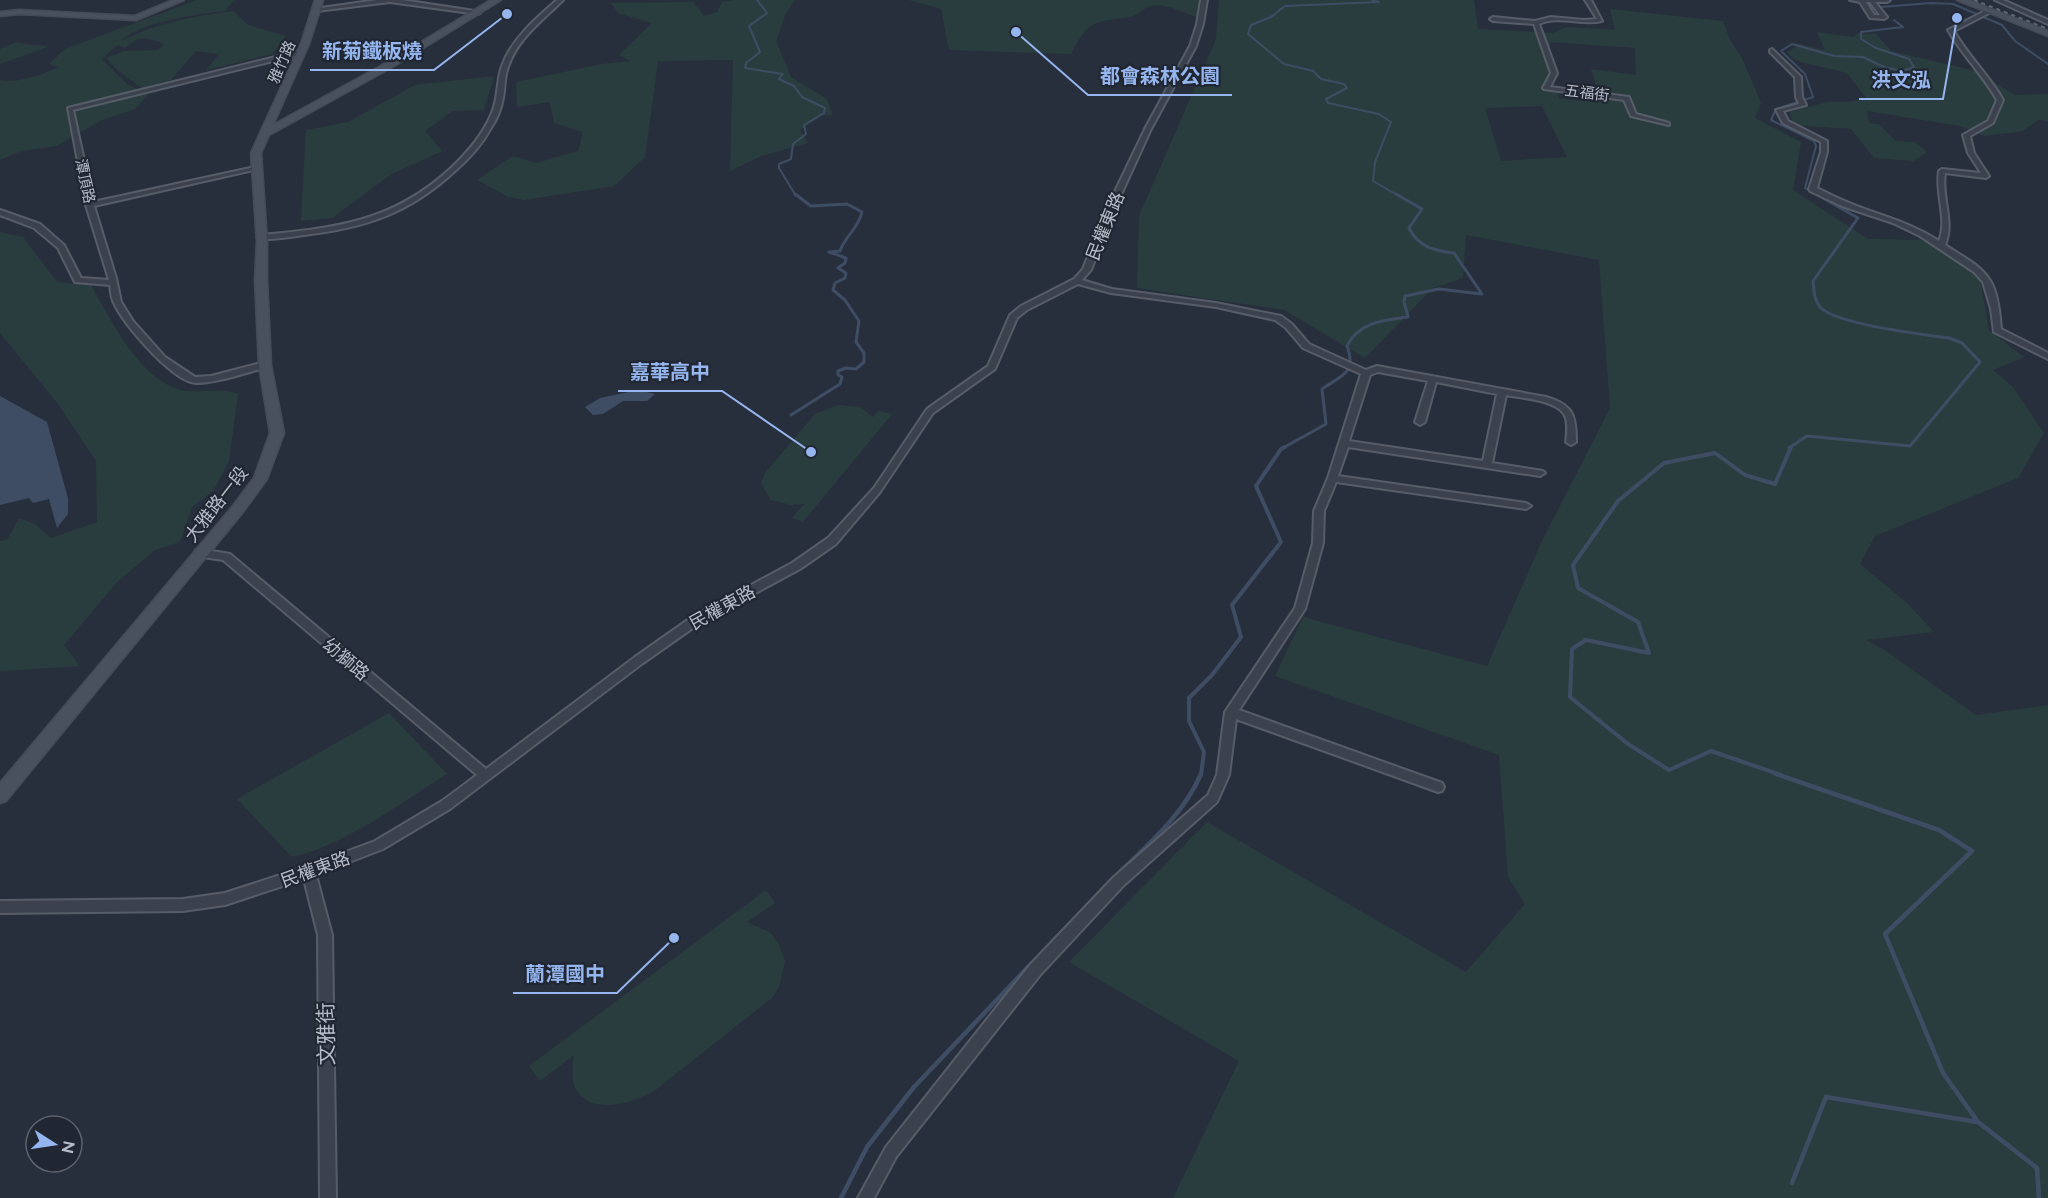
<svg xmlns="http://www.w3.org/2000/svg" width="2048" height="1198" font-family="Raleway,'Noto Sans TC',sans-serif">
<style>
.green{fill:#2a3d3e;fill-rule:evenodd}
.water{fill:#3e4d64}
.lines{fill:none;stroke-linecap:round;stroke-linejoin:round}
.stream-far3{stroke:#3e4d64;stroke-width:2}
.stream-far2{stroke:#3e4d64;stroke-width:3}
.stream-far1{stroke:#3e4d64;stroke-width:4}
.stream{stroke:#3e4d64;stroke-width:4.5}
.street-casing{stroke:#565d68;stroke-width:4}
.secondary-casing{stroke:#444b56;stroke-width:3}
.street{fill:#3b424d;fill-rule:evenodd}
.secondary{fill:#49515f;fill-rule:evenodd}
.rail{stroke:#5d6673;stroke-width:2;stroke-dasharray:4 4;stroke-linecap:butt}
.labels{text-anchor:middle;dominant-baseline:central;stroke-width:4.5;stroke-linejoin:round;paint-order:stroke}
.far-street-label{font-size:15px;fill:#b7bdc8;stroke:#202732}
.street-label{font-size:18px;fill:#b7bdc8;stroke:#202732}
.near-street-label{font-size:21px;fill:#b7bdc8;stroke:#202732}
.leader{fill:none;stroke:#95b5ee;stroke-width:2}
.callout-dot{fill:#95b5ee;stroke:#202732;stroke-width:2}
.callout-label{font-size:20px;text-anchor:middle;font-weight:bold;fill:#95b5ee;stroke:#202732;stroke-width:4.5;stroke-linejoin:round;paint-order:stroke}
</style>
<rect width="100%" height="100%" fill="#272f3c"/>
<g class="green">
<path d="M 197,0 L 234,0 L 225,11 C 199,14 138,22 121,41 C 156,23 194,16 233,11 L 248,25 L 286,36 L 272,54 L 206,70 L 219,54 L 196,51 L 171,80 L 142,88 L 117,70 L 106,58 L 125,51 L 158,50 L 164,44 C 147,37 139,35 125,48 L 117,45 L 102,59 L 127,84 L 148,95 L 135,109 L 102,120 L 56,146 L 21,151 L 0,160 L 0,80 C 21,83 39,76 58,67 L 49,64 L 65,49 Z"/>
<path d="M 733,0 L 795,0 L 786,13 L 776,41 L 791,77 L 827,99 L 833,115 L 822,116 L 800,130 L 808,143 L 761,156 L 730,171 L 733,60 L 658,61 L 645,157 L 614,186 L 524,200 L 508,197 L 477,180 L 513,156 L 536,163 L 578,151 L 583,132 L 554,123 L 550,102 L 517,107 L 516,82 L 602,64 L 630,61 L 619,55 L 652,23 L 618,13 L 611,3 L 693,2 L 704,16 L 717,12 L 722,2 Z"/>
<path d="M 909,0 L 1200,0 L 1197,17 C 1184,13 1165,2 1151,6 C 1144,7 1140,15 1130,17 C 1093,23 1090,18 1071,54 L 949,50 L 941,9 Z"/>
<path d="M 1219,0 L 1474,0 L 1478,29 L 1553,33 L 1567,27 L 1615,30 L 1610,9 L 1723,21 L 1730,40 L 1743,60 L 1761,103 L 1755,118 L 1801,142 L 1793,190 L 1868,239 L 1933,240 L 1979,273 L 1989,330 L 2024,357 L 1993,370 L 2013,387 L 2044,433 L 2018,478 L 1875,536 L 1860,564 L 1907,603 L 1934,632 L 1866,640 L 1883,649 L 1976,715 L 2048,705 L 2048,1198 L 1173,1198 L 1239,1061 L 1069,962 L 1207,822 L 1466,972 L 1525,904 L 1508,877 L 1499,755 L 1275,676 L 1303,617 L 1487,666 L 1542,541 L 1610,408 L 1599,260 L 1466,235 L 1463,278 L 1433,288 L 1365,358 L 1284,310 L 1137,288 L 1139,216 L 1216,39 ZM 1550,42 L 1635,48 L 1636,75 L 1591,69 L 1601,102 L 1560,99 L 1548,72 ZM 1542,106 L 1567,157 L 1501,161 L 1485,108 Z"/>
<path d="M 1817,32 L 1854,37 L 1857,33 L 1876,34 L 1891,51 L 1976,71 L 2015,95 L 2048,94 L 2048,121 L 2038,120 L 2023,131 L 1985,136 L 1960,126 L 1867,111 L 1869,123 L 1879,124 L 1896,141 L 1915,142 L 1927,152 L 1914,161 L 1874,158 L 1851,129 L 1794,125 L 1789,112 L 1827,102 L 1848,102 L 1866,98 L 1847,73 L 1797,61 L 1787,53 L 1799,44 L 1825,50 Z"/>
<path d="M 16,42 C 28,46 38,44 48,47 L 0,64 L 0,49 Z"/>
<path d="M 494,76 L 484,110 L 453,111 L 425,131 L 442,151 L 390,175 L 332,218 L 301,221 L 306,130 L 348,122 L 415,85 Z"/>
<path d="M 0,232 L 23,237 L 57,282 L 91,285 C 111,320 143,387 188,391 C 207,393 219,387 238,394 L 229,461 L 213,491 L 192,507 L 180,542 L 155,550 L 117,582 L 64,645 L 80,666 L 0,671 L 0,541 L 7,540 L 19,518 L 35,524 L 51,538 L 97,522 L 96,461 L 58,404 L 0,333 Z"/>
<path d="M 838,405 L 860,407 L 873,417 L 878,411 L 892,414 L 803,522 L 792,518 L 804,504 L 791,505 L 771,500 L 761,483 L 765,473 L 815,414 Z"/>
<path d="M 389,713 L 447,774 C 400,803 346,845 292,857 L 237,799 Z"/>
<path d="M 766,890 L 775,903 L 747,922 L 771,933 L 779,945 L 785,961 L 779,987 L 772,998 L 654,1091 C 634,1102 594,1116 577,1091 C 570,1081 573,1066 574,1055 L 540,1081 L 529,1066 Z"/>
</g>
<g class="water">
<path d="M 638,390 L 655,394 L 647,401 L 623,401 L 603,414 L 593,415 L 585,407 L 600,398 Z"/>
<path d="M 0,396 L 47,422 L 68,498 L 68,514 L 57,528 L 49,499 L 33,503 L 29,498 L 0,505 Z"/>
</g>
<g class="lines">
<g class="stream-far3">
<path d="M 757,0 L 767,13 L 749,26 L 760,52 L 746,63 L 745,68 L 783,74 L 779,79 L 794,86 L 802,97 L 825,108 L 824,113 L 804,125 L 806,134 L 793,144 L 791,159 L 779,164 L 779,168 L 796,196"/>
<path d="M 1372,0 L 1379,2 L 1285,6 L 1271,17 L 1251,25 L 1248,34 L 1284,64 L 1313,71 L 1321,79 L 1344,84 L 1347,88 L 1326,99 L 1328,103 L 1379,114 L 1391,122 L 1375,162 L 1373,181 L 1399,196"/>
<path d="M 1881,7 L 1931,3 L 1953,4 L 2002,25 L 2015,41 L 2048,64"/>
<path d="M 1819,196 L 1805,188 L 1816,146 L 1814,141 L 1771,120 L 1776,109 L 1813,97 L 1805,74 L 1781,51 L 1792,44 L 1834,56 L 1863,57 L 1884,67 L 1902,71 L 1914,67 L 1909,59 L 1876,48 L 1861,39 L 1861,32 L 1903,27 L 1894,20"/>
</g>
<g class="stream-far2">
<path d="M 791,415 L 840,384 L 842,377 L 838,375 L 838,371 L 846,368 L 856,369 L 864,362 L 864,353 L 856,342 L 859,321 L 845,300 L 833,290 L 835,283 L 845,278 L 846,273 L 838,268 L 845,263 L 846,258 L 829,252 L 840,251 C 845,236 859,228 862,212 L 847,204 L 811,206 L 795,194"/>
<path d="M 1283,448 L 1326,424 L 1322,389 C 1342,375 1357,373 1347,346 C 1358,322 1385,320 1408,317 L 1404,302 L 1405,296 L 1439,289 L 1482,294 L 1454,253 C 1435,251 1418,247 1409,228 L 1422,209 L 1396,194"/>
<path d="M 1789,448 L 1807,436 L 1910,446 L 1980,362 L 1962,343 L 1949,338 C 1921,334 1840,325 1821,308 C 1814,301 1814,290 1813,281 L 1858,218 L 1816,194"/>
</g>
<g class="stream-far1">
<path d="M 1201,775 L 1204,752 L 1189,721 L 1189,698 L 1212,675 L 1241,637 L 1232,605 L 1281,542 L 1256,486 L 1281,449 L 1285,447"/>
<path d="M 1781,775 L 1711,751 L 1669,770 L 1628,744 L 1570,697 L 1572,649 L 1586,640 L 1649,653 L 1638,622 L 1578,588 L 1573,565 L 1618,501 L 1664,463 L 1715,453 L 1745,475 L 1775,484 L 1791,447"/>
</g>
<g class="stream">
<path d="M 1776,774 L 1939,830 L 1972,851 L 1885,934 L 1943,1073 L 1978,1122 L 2037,1168 L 2039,1198"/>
<path d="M 1121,871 C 1152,841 1184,813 1201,774"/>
<path d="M 1792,1183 L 1826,1097 L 1977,1122"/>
<path d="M 841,1198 L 867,1147 L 914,1087 L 1028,967"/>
</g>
<defs>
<g id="street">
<path d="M 377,0 L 402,0 L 481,12 L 478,14 L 390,2 L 317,11 L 314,9 Z"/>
<path d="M 557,0 L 563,0 C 543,20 517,39 508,67 C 504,77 505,88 503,98 C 501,109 497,119 491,128 C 482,144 470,158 456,170 C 410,213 366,228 304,235 C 289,237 273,240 258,239 L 257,237 L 261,235 C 336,228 392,222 450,169 C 467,153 482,136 491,115 C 499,99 496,82 502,66 C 511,40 536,18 557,0 Z"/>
<path d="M 1201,0 L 1207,0 L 1203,24 L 1196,46 L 1151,129 L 1114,210 L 1091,270 L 1082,280 L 1112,289 L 1216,303 L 1281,316 L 1292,324 L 1309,344 L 1366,370 L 1377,366 L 1546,397 C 1573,405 1576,415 1576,442 L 1571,445 L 1566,442 C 1567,434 1569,421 1564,414 C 1555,400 1521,398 1506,395 L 1492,463 L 1543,471 L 1545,473 L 1540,476 L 1348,447 L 1338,476 L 1526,503 L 1531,506 L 1526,509 L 1336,482 L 1324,511 L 1323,543 L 1305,609 L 1239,710 L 1442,783 L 1444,787 L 1442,791 L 1438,792 L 1236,719 L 1229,775 L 1217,802 L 1124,885 L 1040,975 L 896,1157 L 874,1198 L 858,1198 L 886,1147 L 1030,965 L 1114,877 L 1208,795 L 1217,775 L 1225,712 L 1295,608 L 1313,543 L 1314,511 L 1328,478 L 1361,374 L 1303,348 L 1286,328 L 1275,320 L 1216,307 L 1111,293 L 1078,284 L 1027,310 L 1017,318 L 995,369 L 933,413 L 880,492 L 836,544 L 800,569 L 700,623 L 643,663 L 450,809 L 383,849 L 316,875 L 332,935 L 336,1198 L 320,1198 L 318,935 L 304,879 L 225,905 L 183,911 L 0,913 L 0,901 L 183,899 L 225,893 L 308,866 L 375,841 L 442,801 L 477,775 L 223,560 L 196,556 L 195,553 L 196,550 L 200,549 L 230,554 L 486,769 L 635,657 L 692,617 L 792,563 L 828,538 L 874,488 L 927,409 L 988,366 L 1010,315 L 1021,306 L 1074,279 L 1083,269 L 1106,210 L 1145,129 L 1190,46 L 1197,24 ZM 1378,372 L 1428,381 L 1415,422 L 1420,425 L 1425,422 L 1436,382 L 1497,394 L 1483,461 L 1349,441 L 1370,375 Z"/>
<path d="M 1585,0 L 1591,0 L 1602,21 C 1581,26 1559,15 1539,24 L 1557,73 L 1550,87 L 1629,97 L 1636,114 L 1669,123 L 1669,125 L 1631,116 L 1624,100 L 1544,89 L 1543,88 L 1551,73 L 1534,24 L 1493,21 L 1490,19 L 1493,17 L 1535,21 L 1551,17 L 1584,20 L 1597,19 Z"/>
<path d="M 1850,0 L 1890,0 L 1887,2 L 1875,2 L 1887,17 L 1884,19 L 1870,18 L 1860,2 ZM 1866,2 L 1870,2 L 1880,15 L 1874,15 Z"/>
<path d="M 1995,0 L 2003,0 L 2048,20 L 2048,24 Z"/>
<path d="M 1989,9 L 1992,11 L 1991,12 L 1954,31 C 1968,56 1989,75 2003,100 L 1993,123 L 1970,136 L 1974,153 L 1989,176 L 1986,178 L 1945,173 C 1941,198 1955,221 1945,245 C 1960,255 1979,264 1989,279 C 1998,291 2000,315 2001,329 L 2048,353 L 2048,359 L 1994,332 L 1991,309 L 1983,282 L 1974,272 L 1920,236 L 1893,223 L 1842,206 L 1810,191 L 1809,189 L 1821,152 L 1821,142 L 1783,123 L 1776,110 L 1799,104 L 1796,97 L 1795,77 L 1770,52 L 1770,50 L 1772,49 L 1801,77 L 1802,97 L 1806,105 L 1783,111 L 1788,121 L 1827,141 L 1827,152 L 1817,188 C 1827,193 1837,198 1847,202 C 1880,216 1908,221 1939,241 C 1948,219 1935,194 1939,171 L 1942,169 L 1981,173 L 1968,153 L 1963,135 L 1988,121 L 1997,100 C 1983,75 1962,55 1948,30 Z"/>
<path d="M 300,51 L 303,53 L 302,54 L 73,110 L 93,202 L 255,167 L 258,169 L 94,206 L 116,278 L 121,302 L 133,321 L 165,357 L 195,377 L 211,376 L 265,362 L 269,365 L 268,367 C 251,371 206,387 191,382 C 168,375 124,325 114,303 C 111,298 111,291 110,285 L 75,282 L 58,248 L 34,228 L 0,215 L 0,210 L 40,224 L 64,245 L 81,278 L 109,280 L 86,205 L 68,108 Z"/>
</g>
<g id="secondary">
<path d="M 173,0 L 184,0 L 136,20 L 19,14 L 0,16 L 0,12 L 19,10 L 135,16 Z"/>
<path d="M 315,0 L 323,0 L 309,44 L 273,125 L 388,62 L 491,0 L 501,0 L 394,66 L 269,135 L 261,153 L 267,242 L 267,280 L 271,365 L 284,433 L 267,479 L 243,512 L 6,801 L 0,803 L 0,783 L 233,506 L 254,478 L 270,433 L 259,365 L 255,280 L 257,242 L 251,153 L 301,44 Z"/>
<path d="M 1957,0 L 1968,0 L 2048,31 L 2048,36 Z"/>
</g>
</defs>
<use href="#street" class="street-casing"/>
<use href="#secondary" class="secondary-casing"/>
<use href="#street" class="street"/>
<use href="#secondary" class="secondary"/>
<path class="rail" d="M 1974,0 L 2048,29"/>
</g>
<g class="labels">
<g class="far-street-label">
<text transform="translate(282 62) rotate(-66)">雅竹路</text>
<text transform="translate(1587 93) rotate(7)">五福街</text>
<text transform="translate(85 181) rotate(78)">潭頂路</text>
</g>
<g class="street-label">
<text transform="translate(1105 226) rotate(-68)">民權東路</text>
<text transform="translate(216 504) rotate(-52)">大雅路一段</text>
<text transform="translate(722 607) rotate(-29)">民權東路</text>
<text transform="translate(346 659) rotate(40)">幼獅路</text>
<text transform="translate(315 869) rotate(-20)">民權東路</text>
</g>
<g class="near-street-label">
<text transform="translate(326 1034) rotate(-91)">文雅街</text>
</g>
</g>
<path class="leader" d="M507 14L434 70H310M1016 32L1088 95H1232M1957 18L1943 99H1859M811 452L722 391H618M674 938L617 993H513"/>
<g class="callout-dot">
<circle cx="507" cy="14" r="6"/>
<circle cx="1016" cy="32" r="6"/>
<circle cx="1957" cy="18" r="6"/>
<circle cx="811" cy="452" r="6"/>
<circle cx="674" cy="938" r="6"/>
</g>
<g class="callout-label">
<text x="372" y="58">新菊鐵板燒</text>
<text x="1160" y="83">都會森林公園</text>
<text x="1901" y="87">洪文泓</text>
<text x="670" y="379">嘉華高中</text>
<text x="565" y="981">蘭潭國中</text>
</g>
<g transform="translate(54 1144) rotate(102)"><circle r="28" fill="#202732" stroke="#5c636e" stroke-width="1.5"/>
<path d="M0-4.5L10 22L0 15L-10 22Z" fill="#95b5ee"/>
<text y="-9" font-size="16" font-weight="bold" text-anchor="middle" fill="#b7bdc8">N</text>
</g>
</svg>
